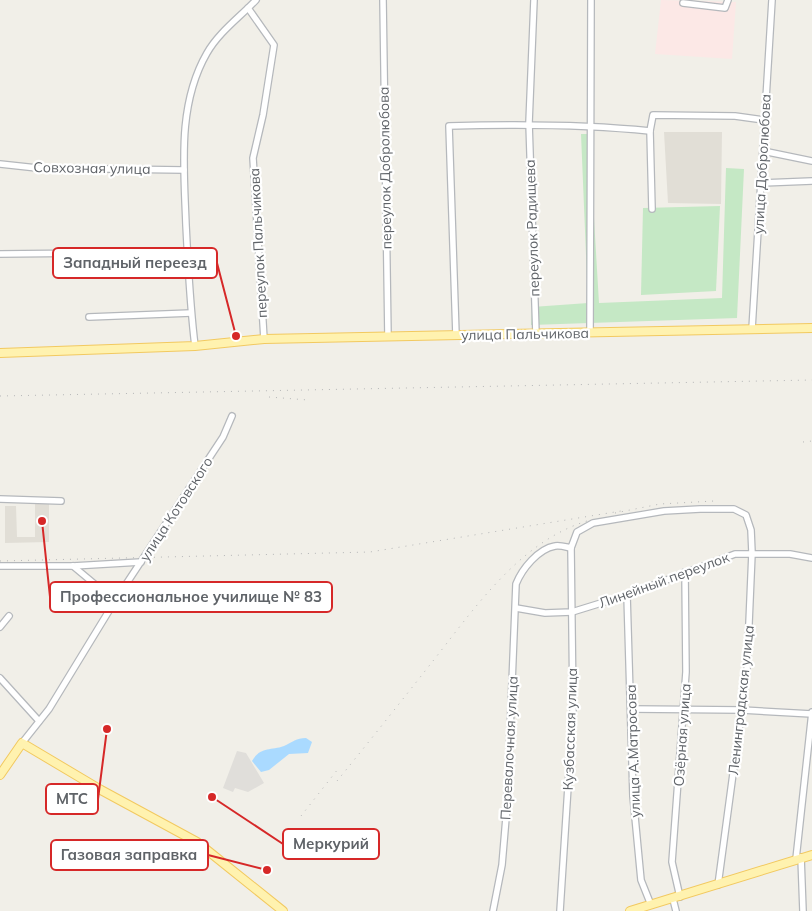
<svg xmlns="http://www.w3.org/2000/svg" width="812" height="911" font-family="Mulish,sans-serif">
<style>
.industrial{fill:#e0deda}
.education{fill:#e1ded6}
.medical{fill:#fce8e6}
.green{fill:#c5e8c5}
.water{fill:#aadaff}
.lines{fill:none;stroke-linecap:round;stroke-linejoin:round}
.minor-casing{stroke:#b5b8bc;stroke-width:8}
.major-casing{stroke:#f2c960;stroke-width:10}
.minor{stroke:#fff;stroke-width:5.5}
.major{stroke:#fff2af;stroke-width:8}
.rail{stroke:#b6b7b8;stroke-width:1;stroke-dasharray:1 6;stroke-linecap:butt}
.labels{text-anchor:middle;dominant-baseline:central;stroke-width:4.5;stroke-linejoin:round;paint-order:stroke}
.street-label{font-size:14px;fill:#5f6368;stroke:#fff}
.leader{fill:none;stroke:#d62828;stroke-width:2}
.callout-dot{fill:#d62828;stroke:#fff;stroke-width:2}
.callout{fill:#fff;stroke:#d62828;stroke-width:2}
.callout-label{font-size:15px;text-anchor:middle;font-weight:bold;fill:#5f6368}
</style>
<rect width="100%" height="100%" fill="#f1efe8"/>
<path class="industrial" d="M 237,751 L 246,753 L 264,783 L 248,792 L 235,788 L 233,792 L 223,788 Z"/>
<g class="education">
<path d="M 664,132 L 722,132 L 721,204 L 668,203 Z"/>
<path d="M 35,504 L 49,504 L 49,542 L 5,543 L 5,506 L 16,506 L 17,537 L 35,537 Z"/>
</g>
<path class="medical" d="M 661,0 L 736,2 L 732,59 L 655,54 Z"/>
<g class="green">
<path d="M 581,134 L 589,134 L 599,303 L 722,298 L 726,168 L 744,169 L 737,318 L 531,325 L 532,307 L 588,303 Z"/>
<path d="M 720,206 L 716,291 L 641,295 L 643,208 Z"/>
</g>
<path class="water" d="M 306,738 L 312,742 L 308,753 L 289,754 L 269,770 L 261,772 L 252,761 C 261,746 270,751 284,746 C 293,742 296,738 306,738 Z"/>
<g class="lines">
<defs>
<g id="minor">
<path d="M 383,0 L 388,337"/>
<path d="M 534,0 L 529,123 L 536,334"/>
<path d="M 683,3 L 725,8 L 728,0"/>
<path d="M 248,8 L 274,45 L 263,115 L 253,158 L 264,339"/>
<path d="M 650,131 L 652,209"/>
<path d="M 763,151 L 812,161"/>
<path d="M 0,164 L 37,168 L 184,170"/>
<path d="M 760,183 L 812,181"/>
<path d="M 0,254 L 188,252"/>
<path d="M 89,317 L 191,313"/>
<path d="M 752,329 L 772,0"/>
<path d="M 590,332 L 591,0"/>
<path d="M 456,335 L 449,126 C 517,124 582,124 650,131 L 653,115 L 735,116 L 764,120"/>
<path d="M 195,346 C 190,306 188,265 186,225 C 184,167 177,105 207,53 C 219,32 240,17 256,0"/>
<path d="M 0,499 L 61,501"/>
<path d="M 0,566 L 73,566 L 141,562"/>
<path d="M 73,566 L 115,601"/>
<path d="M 627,595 L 633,796 L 641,880 L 651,905"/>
<path d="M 516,608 L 545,613 L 572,612 L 627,595 L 735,554 L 790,554 L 812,558"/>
<path d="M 0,627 L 9,616"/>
<path d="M 0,678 L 39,721"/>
<path d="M 632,709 L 742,710 L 812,714"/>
<path d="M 22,743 L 49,709 L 115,601 L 223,437 L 232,416"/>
<path d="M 801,857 L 803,911"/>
<path d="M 796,859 L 812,712"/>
<path d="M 680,897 L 672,862 L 686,672 L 685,572"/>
<path d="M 673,899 L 676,911"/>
<path d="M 493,911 L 502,865 L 507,806 L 516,584 C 522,569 538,549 555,546 C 560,545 566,547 571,548 L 577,532 L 593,523 L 664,511 L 700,509 L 734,509 L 746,515 L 751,530 L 752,553 L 747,670 L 718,885"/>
<path d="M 560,911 L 573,709 L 571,548"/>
</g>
<g id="major">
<path d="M 0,353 L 195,346 L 264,339 L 812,328"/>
<path d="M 0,775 L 22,743 L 101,790 L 197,842 L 283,911"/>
<path d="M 630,911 L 812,855"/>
</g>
</defs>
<use href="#minor" class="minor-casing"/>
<use href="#major" class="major-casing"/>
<use href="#minor" class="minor"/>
<use href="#major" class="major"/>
<g class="rail">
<path d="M 0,396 L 812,380"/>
<path d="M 269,397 L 308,400"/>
<path d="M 803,442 L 812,441"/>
<path d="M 615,513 L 660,504 L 714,501"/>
<path d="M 0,561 L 370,552 L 621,511"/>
<path d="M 337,781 C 368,743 399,704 429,666 C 472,612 518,542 587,521"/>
<path d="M 301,816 L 338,769"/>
</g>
</g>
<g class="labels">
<g class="street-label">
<text transform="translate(762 164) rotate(-87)">улица Добролюбова</text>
<text transform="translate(92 168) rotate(1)">Совхозная улица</text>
<text transform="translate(385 168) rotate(-91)">переулок Добролюбова</text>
<text transform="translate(532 228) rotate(-92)">переулок Радищева</text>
<text transform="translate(258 243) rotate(-93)">переулок Пальчикова</text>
<text transform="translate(525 334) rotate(-1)">улица Пальчикова</text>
<text transform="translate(176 509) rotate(-57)">улица Котовского</text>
<text transform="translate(664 580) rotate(-20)">Линейный переулок</text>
<text transform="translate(741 700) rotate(-84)">Ленинградская улица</text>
<text transform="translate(570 729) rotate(-88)">Кузбасская улица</text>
<text transform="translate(682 735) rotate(-86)">Озёрная улица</text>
<text transform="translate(509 748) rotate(-87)">Перевалочная улица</text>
<text transform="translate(633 751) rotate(-92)">улица А.Матросова</text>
</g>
</g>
<path class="leader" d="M236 336L217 263M42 521L50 597M107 729L98 799M212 797L283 844M267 870L208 855"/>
<g class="callout-dot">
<circle cx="236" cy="336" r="5"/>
<circle cx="42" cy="521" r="5"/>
<circle cx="107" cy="729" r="5"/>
<circle cx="212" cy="797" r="5"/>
<circle cx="267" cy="870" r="5"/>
</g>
<g class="callout">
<rect x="53" y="248" width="164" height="30" rx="5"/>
<rect x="50" y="582" width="282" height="30" rx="5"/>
<rect x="46" y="784" width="52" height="30" rx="5"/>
<rect x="283" y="829" width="96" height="30" rx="5"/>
<rect x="51" y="840" width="157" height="30" rx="5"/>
</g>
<g class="callout-label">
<text x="135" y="268">Западный переезд</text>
<text x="191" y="602">Профессиональное училище № 83</text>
<text x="72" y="804">МТС</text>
<text x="331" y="849">Меркурий</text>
<text x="129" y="860">Газовая заправка</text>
</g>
</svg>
